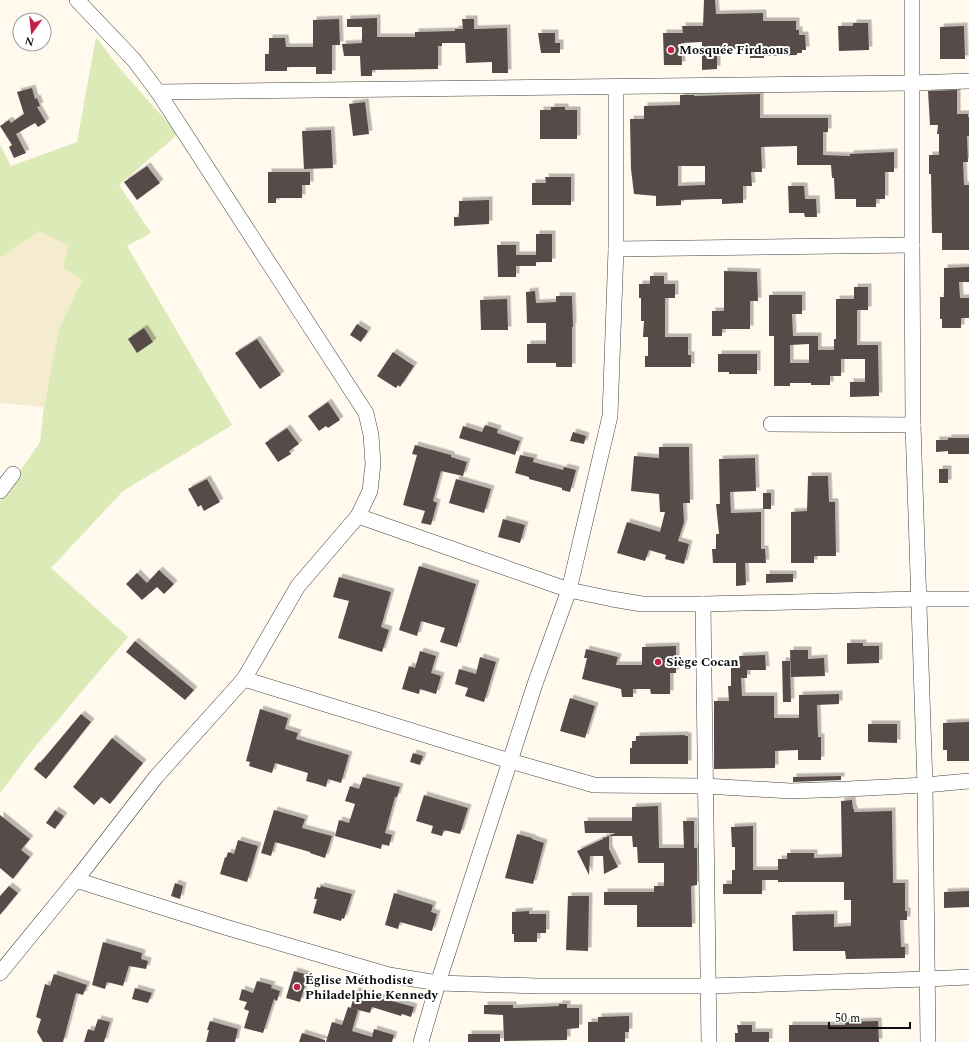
<svg xmlns="http://www.w3.org/2000/svg" width="969" height="1042" font-family="Spectral,serif">
<style>
.farmland{fill:#f5ebce}
.green{fill:#dbeab7}
.building{fill:#564c4a;fill-rule:evenodd;filter:url(#shadow)}
.lines{fill:none;stroke-linecap:round;stroke-linejoin:round}
.minor-casing{stroke:#414141;stroke-width:16}
.minor{stroke:#fff;stroke-width:15}
.poi-dot{fill:#c02347;stroke:#fff;stroke-width:1.5}
.labels{text-anchor:middle;dominant-baseline:central;stroke-width:4;stroke-linejoin:round;paint-order:stroke}
.poi-label{font-size:13px;font-weight:bold;fill:#0e0e0e;stroke:#fff;text-anchor:start}
</style>
<defs>
<filter id="shadow"><feDropShadow dx="3.5" dy="-3.5" stdDeviation="0" flood-color="#0004"/></filter>
</defs>
<rect width="100%" height="100%" fill="#fff9ee"/>
<path class="farmland" d="M 39,231 L 69,246 L 82,280 L 59,329 L 44,407 L 0,403 L 0,258 Z"/>
<path class="green" d="M 96,37 L 120,69 L 178,134 L 119,185 L 151,233 L 127,246 L 232,425 L 123,491 L 51,568 L 128,637 L 34,748 L 0,793 L 0,501 L 40,442 L 44,407 L 59,329 L 82,280 L 63,267 L 69,246 L 39,231 L 0,258 L 0,145 L 11,166 L 77,142 Z"/>
<g class="building">
<path d="M 704,0 L 715,0 L 716,14 L 763,13 L 763,21 L 796,21 L 796,30 L 799,30 L 799,35 L 805,35 L 806,50 L 802,50 L 802,53 L 797,53 L 797,55 L 764,56 L 764,58 L 750,58 L 750,49 L 717,48 L 717,69 L 702,70 L 702,42 L 681,43 L 682,65 L 664,65 L 663,33 L 683,33 L 682,26 L 703,26 Z"/>
<path d="M 377,18 L 377,37 L 415,37 L 415,32 L 455,31 L 455,29 L 463,29 L 462,19 L 474,19 L 474,29 L 507,28 L 508,73 L 492,73 L 492,62 L 466,63 L 465,43 L 442,43 L 442,46 L 438,46 L 438,69 L 372,70 L 372,76 L 361,76 L 360,56 L 344,56 L 342,44 L 362,43 L 362,27 L 347,27 L 347,19 Z"/>
<path d="M 339,19 L 340,45 L 332,45 L 332,74 L 316,74 L 316,67 L 287,67 L 287,71 L 265,71 L 265,54 L 269,54 L 269,38 L 285,38 L 286,47 L 313,47 L 313,20 Z"/>
<path d="M 853,23 L 868,23 L 869,50 L 839,51 L 838,26 L 853,26 Z"/>
<path d="M 964,26 L 965,59 L 940,59 L 940,27 Z"/>
<path d="M 538,33 L 555,33 L 555,43 L 560,43 L 560,53 L 541,53 Z"/>
<path d="M 32,88 L 35,99 L 37,98 L 40,106 L 37,107 L 46,122 L 38,127 L 35,123 L 16,134 L 26,153 L 14,158 L 9,147 L 12,145 L 0,126 L 9,120 L 11,123 L 24,114 L 17,92 Z"/>
<path d="M 957,90 L 957,114 L 968,114 L 968,117 L 969,117 L 969,136 L 967,136 L 968,162 L 963,162 L 964,185 L 969,185 L 969,250 L 942,250 L 942,233 L 932,233 L 931,174 L 929,174 L 929,155 L 939,155 L 939,134 L 937,134 L 938,125 L 930,125 L 928,91 Z"/>
<path d="M 760,94 L 760,118 L 828,118 L 828,132 L 823,132 L 823,155 L 850,156 L 850,154 L 894,152 L 894,172 L 885,172 L 885,199 L 876,199 L 876,207 L 856,207 L 856,199 L 835,199 L 834,178 L 832,178 L 831,165 L 797,165 L 797,146 L 761,147 L 762,172 L 751,172 L 752,186 L 743,186 L 743,203 L 722,204 L 722,199 L 715,199 L 681,200 L 681,205 L 656,206 L 656,196 L 634,194 L 631,169 L 630,119 L 644,119 L 644,106 L 680,105 L 680,95 L 694,95 L 694,96 ZM 678,166 L 705,166 L 705,185 L 678,186 Z"/>
<path d="M 365,102 L 369,134 L 353,136 L 349,104 Z"/>
<path d="M 551,107 L 565,107 L 565,110 L 577,110 L 577,139 L 540,139 L 540,110 L 551,110 Z"/>
<path d="M 331,130 L 333,168 L 304,169 L 302,131 Z"/>
<path d="M 147,166 L 160,183 L 137,200 L 124,182 Z"/>
<path d="M 268,172 L 310,172 L 310,185 L 302,185 L 302,198 L 276,198 L 276,203 L 268,203 Z"/>
<path d="M 545,177 L 571,177 L 571,205 L 532,205 L 532,183 L 546,183 Z"/>
<path d="M 788,186 L 804,186 L 805,199 L 816,199 L 817,217 L 805,217 L 804,213 L 789,213 Z"/>
<path d="M 489,200 L 489,224 L 454,226 L 454,217 L 459,217 L 459,201 Z"/>
<path d="M 536,234 L 552,234 L 552,262 L 536,262 L 536,266 L 516,266 L 516,277 L 498,277 L 497,245 L 516,245 L 516,255 L 536,255 Z"/>
<path d="M 969,267 L 969,282 L 959,282 L 960,298 L 969,298 L 969,318 L 961,318 L 961,328 L 942,328 L 942,319 L 940,319 L 940,297 L 944,297 L 944,268 Z"/>
<path d="M 724,271 L 757,272 L 758,301 L 750,301 L 750,329 L 722,329 L 722,336 L 712,336 L 712,311 L 724,311 Z"/>
<path d="M 650,276 L 664,276 L 664,284 L 675,284 L 675,298 L 665,298 L 665,337 L 688,337 L 688,355 L 691,355 L 691,367 L 645,367 L 645,356 L 648,356 L 648,337 L 643,337 L 644,321 L 641,321 L 641,298 L 639,298 L 639,284 L 650,284 Z"/>
<path d="M 854,287 L 868,287 L 868,310 L 857,310 L 857,345 L 878,345 L 879,396 L 850,397 L 850,382 L 865,382 L 865,359 L 841,359 L 841,376 L 830,376 L 830,385 L 811,385 L 811,383 L 790,383 L 790,386 L 774,386 L 774,336 L 769,336 L 769,295 L 802,295 L 802,314 L 792,314 L 793,336 L 818,336 L 818,350 L 834,350 L 834,339 L 836,339 L 836,299 L 854,299 ZM 809,344 L 809,363 L 790,363 L 790,345 Z"/>
<path d="M 535,291 L 536,303 L 556,302 L 556,296 L 572,296 L 573,327 L 572,327 L 572,367 L 556,367 L 556,363 L 527,363 L 527,344 L 546,344 L 546,323 L 527,323 L 526,292 Z"/>
<path d="M 507,299 L 508,330 L 481,330 L 480,300 Z"/>
<path d="M 357,324 L 368,331 L 361,342 L 350,335 Z"/>
<path d="M 144,328 L 153,342 L 137,353 L 128,339 Z"/>
<path d="M 257,339 L 281,375 L 260,389 L 235,353 Z"/>
<path d="M 393,352 L 414,366 L 400,387 L 398,385 L 396,388 L 377,376 Z"/>
<path d="M 718,354 L 757,354 L 757,374 L 729,374 L 729,372 L 718,372 Z"/>
<path d="M 328,402 L 340,420 L 328,428 L 326,426 L 319,431 L 308,416 Z"/>
<path d="M 485,425 L 498,429 L 497,433 L 520,441 L 515,455 L 459,438 L 463,426 L 482,432 Z"/>
<path d="M 287,428 L 299,444 L 289,451 L 291,454 L 278,462 L 265,443 Z"/>
<path d="M 573,432 L 586,436 L 584,444 L 570,441 Z"/>
<path d="M 948,438 L 969,438 L 969,454 L 948,454 L 948,451 L 936,452 L 936,440 L 948,440 Z"/>
<path d="M 415,445 L 451,455 L 451,457 L 467,462 L 463,476 L 441,471 L 433,501 L 437,503 L 431,525 L 421,523 L 425,511 L 403,505 L 417,455 L 412,454 Z"/>
<path d="M 659,447 L 689,447 L 690,503 L 683,503 L 684,522 L 678,541 L 689,544 L 684,564 L 665,559 L 666,555 L 649,550 L 645,561 L 617,553 L 627,522 L 660,532 L 665,512 L 660,512 L 659,494 L 631,491 L 634,456 L 659,458 Z"/>
<path d="M 520,455 L 534,458 L 533,462 L 563,470 L 564,467 L 576,470 L 570,492 L 562,490 L 562,488 L 529,479 L 529,477 L 515,473 Z"/>
<path d="M 755,458 L 756,491 L 730,492 L 731,513 L 761,512 L 761,549 L 765,549 L 766,563 L 745,563 L 746,585 L 736,586 L 736,563 L 713,563 L 712,549 L 716,549 L 716,534 L 719,534 L 716,504 L 720,504 L 719,459 Z"/>
<rect x="939" y="469" width="9" height="14"/>
<path d="M 808,476 L 828,476 L 829,502 L 835,502 L 836,556 L 814,556 L 814,563 L 791,563 L 791,512 L 807,511 Z"/>
<path d="M 207,479 L 220,502 L 204,511 L 201,505 L 198,507 L 188,489 Z"/>
<path d="M 456,479 L 491,489 L 484,513 L 449,503 Z"/>
<rect x="763" y="493" width="8" height="16"/>
<path d="M 503,519 L 525,525 L 520,543 L 498,537 Z"/>
<path d="M 419,566 L 476,584 L 457,647 L 440,642 L 445,628 L 421,621 L 417,636 L 399,630 Z"/>
<path d="M 159,570 L 174,584 L 164,594 L 157,587 L 142,600 L 126,584 L 137,573 L 147,583 Z"/>
<path d="M 766,574 L 793,574 L 793,582 L 766,583 Z"/>
<path d="M 339,577 L 391,592 L 381,627 L 389,630 L 382,652 L 338,638 L 349,601 L 333,597 Z"/>
<path d="M 135,641 L 194,690 L 185,700 L 126,652 Z"/>
<path d="M 847,643 L 863,643 L 863,646 L 879,646 L 879,663 L 847,664 Z"/>
<path d="M 676,646 L 676,673 L 670,673 L 670,694 L 651,694 L 650,689 L 633,689 L 633,697 L 622,697 L 621,689 L 582,679 L 587,658 L 584,658 L 586,649 L 618,657 L 616,665 L 642,665 L 642,647 Z"/>
<path d="M 790,650 L 808,650 L 808,659 L 824,658 L 825,676 L 791,677 Z"/>
<path d="M 420,651 L 436,656 L 431,673 L 441,676 L 436,694 L 420,689 L 419,694 L 402,689 L 409,666 L 415,668 Z"/>
<path d="M 765,655 L 766,670 L 747,670 L 747,678 L 741,678 L 742,696 L 774,696 L 774,718 L 799,718 L 799,695 L 839,694 L 839,704 L 817,705 L 818,737 L 821,737 L 821,760 L 798,760 L 798,750 L 775,751 L 775,768 L 714,769 L 714,701 L 729,701 L 728,686 L 731,686 L 731,668 L 740,668 L 739,656 Z"/>
<path d="M 480,657 L 496,662 L 484,702 L 465,696 L 468,688 L 455,684 L 459,669 L 476,674 Z"/>
<path d="M 782,661 L 790,661 L 791,702 L 783,702 Z"/>
<path d="M 570,698 L 595,706 L 585,738 L 560,731 Z"/>
<path d="M 260,709 L 288,718 L 285,729 L 298,733 L 296,739 L 349,755 L 341,783 L 328,779 L 326,787 L 317,784 L 306,781 L 308,773 L 275,763 L 272,773 L 249,766 L 250,762 L 246,761 Z"/>
<path d="M 81,714 L 91,722 L 46,779 L 34,769 L 39,762 L 40,763 Z"/>
<path d="M 969,722 L 969,761 L 947,761 L 947,750 L 943,750 L 943,723 Z"/>
<path d="M 868,724 L 897,724 L 897,743 L 868,742 Z"/>
<path d="M 685,735 L 685,736 L 688,736 L 688,764 L 630,764 L 630,748 L 632,748 L 632,741 L 636,741 L 636,736 Z"/>
<path d="M 112,738 L 143,763 L 110,804 L 101,797 L 94,805 L 73,787 Z"/>
<path d="M 413,753 L 423,756 L 420,765 L 410,762 Z"/>
<path d="M 841,776 L 841,780 L 793,782 L 793,777 Z"/>
<path d="M 363,777 L 400,787 L 397,797 L 395,797 L 385,833 L 392,835 L 389,846 L 382,844 L 381,849 L 335,836 L 339,820 L 349,823 L 355,804 L 345,801 L 350,786 L 359,789 Z"/>
<path d="M 424,795 L 468,808 L 460,834 L 444,830 L 442,836 L 431,833 L 433,826 L 416,821 Z"/>
<path d="M 852,800 L 853,809 L 854,809 L 854,812 L 892,811 L 893,883 L 905,883 L 905,911 L 907,911 L 907,920 L 900,920 L 901,947 L 905,947 L 905,958 L 846,959 L 845,951 L 793,951 L 792,915 L 834,914 L 834,927 L 851,926 L 851,900 L 844,900 L 844,882 L 778,882 L 778,880 L 762,880 L 762,894 L 723,894 L 723,884 L 732,884 L 732,870 L 735,870 L 735,847 L 732,847 L 731,827 L 753,826 L 753,870 L 778,870 L 778,859 L 787,859 L 787,853 L 814,853 L 814,858 L 842,857 L 841,801 Z"/>
<path d="M 658,806 L 659,848 L 684,848 L 683,821 L 694,821 L 694,848 L 697,848 L 697,885 L 691,886 L 692,927 L 637,927 L 637,905 L 604,905 L 604,892 L 654,892 L 654,886 L 664,886 L 664,863 L 638,863 L 637,847 L 633,847 L 632,836 L 609,836 L 609,849 L 618,867 L 604,874 L 603,856 L 590,856 L 589,875 L 577,851 L 603,839 L 603,836 L 604,838 L 615,833 L 585,833 L 584,821 L 632,821 L 632,807 Z"/>
<path d="M 55,810 L 64,816 L 55,829 L 46,823 Z"/>
<path d="M 274,810 L 305,819 L 302,828 L 332,836 L 325,858 L 310,853 L 310,852 L 275,842 L 271,856 L 261,853 Z"/>
<path d="M 0,815 L 30,839 L 21,850 L 30,857 L 13,879 L 0,868 Z"/>
<path d="M 517,834 L 532,838 L 532,839 L 544,843 L 533,884 L 505,878 Z"/>
<path d="M 238,840 L 258,846 L 247,882 L 220,874 L 225,857 L 226,858 L 228,852 L 234,854 Z"/>
<path d="M 175,883 L 183,886 L 180,899 L 171,896 Z"/>
<path d="M 9,886 L 18,893 L 0,915 L 0,896 Z"/>
<path d="M 321,886 L 352,894 L 344,919 L 342,918 L 341,921 L 313,913 L 317,899 L 314,899 L 317,887 L 320,888 Z"/>
<path d="M 969,891 L 969,907 L 944,908 L 944,892 Z"/>
<path d="M 394,893 L 433,905 L 431,912 L 437,914 L 432,931 L 400,922 L 398,929 L 385,925 Z"/>
<path d="M 568,896 L 589,896 L 588,951 L 566,950 Z"/>
<path d="M 529,911 L 529,914 L 546,914 L 546,933 L 537,933 L 537,942 L 514,942 L 514,934 L 512,934 L 512,912 Z"/>
<path d="M 103,942 L 142,953 L 141,959 L 148,961 L 146,969 L 129,966 L 123,986 L 107,982 L 105,989 L 92,985 Z"/>
<path d="M 294,971 L 308,975 L 300,1002 L 286,998 Z"/>
<path d="M 54,974 L 87,985 L 83,995 L 76,993 L 63,1042 L 43,1042 L 37,1032 L 41,1019 L 36,1017 L 45,984 L 50,986 Z"/>
<path d="M 257,981 L 272,985 L 271,988 L 280,991 L 277,1001 L 274,999 L 263,1033 L 244,1028 L 249,1011 L 244,1009 L 247,1002 L 239,1000 L 242,989 L 253,993 Z"/>
<path d="M 135,988 L 152,993 L 148,1003 L 132,999 Z"/>
<path d="M 355,991 L 414,1007 L 411,1017 L 402,1014 L 401,1016 L 372,1007 L 370,1013 L 351,1008 Z"/>
<path d="M 559,1004 L 567,1004 L 567,1008 L 579,1008 L 579,1028 L 567,1029 L 567,1040 L 504,1041 L 503,1015 L 484,1014 L 484,1005 L 513,1005 L 513,1008 L 538,1007 L 559,1006 Z"/>
<path d="M 348,1007 L 358,1010 L 352,1031 L 372,1037 L 374,1029 L 394,1035 L 392,1042 L 326,1042 L 332,1022 L 342,1025 Z"/>
<path d="M 629,1016 L 629,1032 L 625,1032 L 625,1042 L 588,1042 L 588,1022 L 598,1022 L 598,1017 Z"/>
<path d="M 98,1019 L 110,1022 L 104,1042 L 84,1042 L 88,1029 L 94,1031 Z"/>
<path d="M 210,1021 L 238,1029 L 235,1042 L 206,1042 L 209,1030 L 207,1030 Z"/>
<path d="M 878,1021 L 879,1042 L 789,1042 L 789,1025 L 845,1025 L 845,1022 Z"/>
<path d="M 737,1025 L 752,1025 L 752,1032 L 769,1032 L 769,1042 L 735,1042 L 735,1033 L 738,1033 Z"/>
<path d="M 302,1033 L 325,1040 L 325,1042 L 299,1042 Z"/>
<rect x="468" y="1034" width="32" height="8"/>
</g>
<g class="lines">
<defs>
<g id="minor">
<path d="M 912,0 L 912,245 L 913,425 L 925,785 L 928,1042"/>
<path d="M 158,92 L 912,83 L 969,81"/>
<path d="M 616,249 L 912,245"/>
<path d="M 771,424 L 913,425"/>
<path d="M 0,491 L 13,474"/>
<path d="M 358,516 L 569,590 L 612,599 L 642,604 L 703,604 L 918,599 L 969,599"/>
<path d="M 703,604 L 709,1042"/>
<path d="M 244,679 L 510,761 L 594,785 L 705,786 L 790,791 L 848,789 L 925,785 L 969,781"/>
<path d="M 76,880 L 225,927 L 389,975 L 438,983 L 538,986 L 709,986 L 927,979 L 969,977"/>
<path d="M 0,973 L 76,880 L 156,777 L 244,679 L 298,586 L 358,516 L 370,491 L 373,464 L 371,435 L 366,413 L 158,92 L 134,60 L 77,0"/>
<path d="M 421,1042 L 438,983 L 510,761 L 535,684 L 569,590 L 610,416 L 616,249 L 616,87"/>
</g>
</defs>
<use href="#minor" class="minor-casing"/>
<use href="#minor" class="minor"/>
</g>
<g class="poi-dot">
<circle cx="671" cy="50" r="4"/>
<circle cx="658" cy="662" r="4"/>
<circle cx="297" cy="987" r="4"/>
</g>
<g class="labels">
<g class="poi-label">
<text x="679" y="50">Mosquée Firdaous</text>
<text x="666" y="662">Siège Cocan</text>
<text x="305" y="980">Église Méthodiste<tspan x="305" dy="15">Philadelphie Kennedy</tspan></text>
</g>
</g>
<g transform="translate(32 32) rotate(195)"><circle r="19" fill="#ffffff" stroke="#9f9f9f"/>
<path d="M0-3L7 15L0 10L-7 15Z" fill="#c02347"/>
<text y="-6" font-size="11" font-weight="bold" text-anchor="middle" fill="#0e0e0e">N</text>
</g>
<path d="M829 1022v6h81v-6" fill="none" stroke="#0e0e0e" stroke-width="2"/>
<text x="835" y="1022" font-size="12" fill="#0e0e0e" stroke="#ffffff" stroke-width="3" paint-order="stroke">50 m</text>
</svg>
